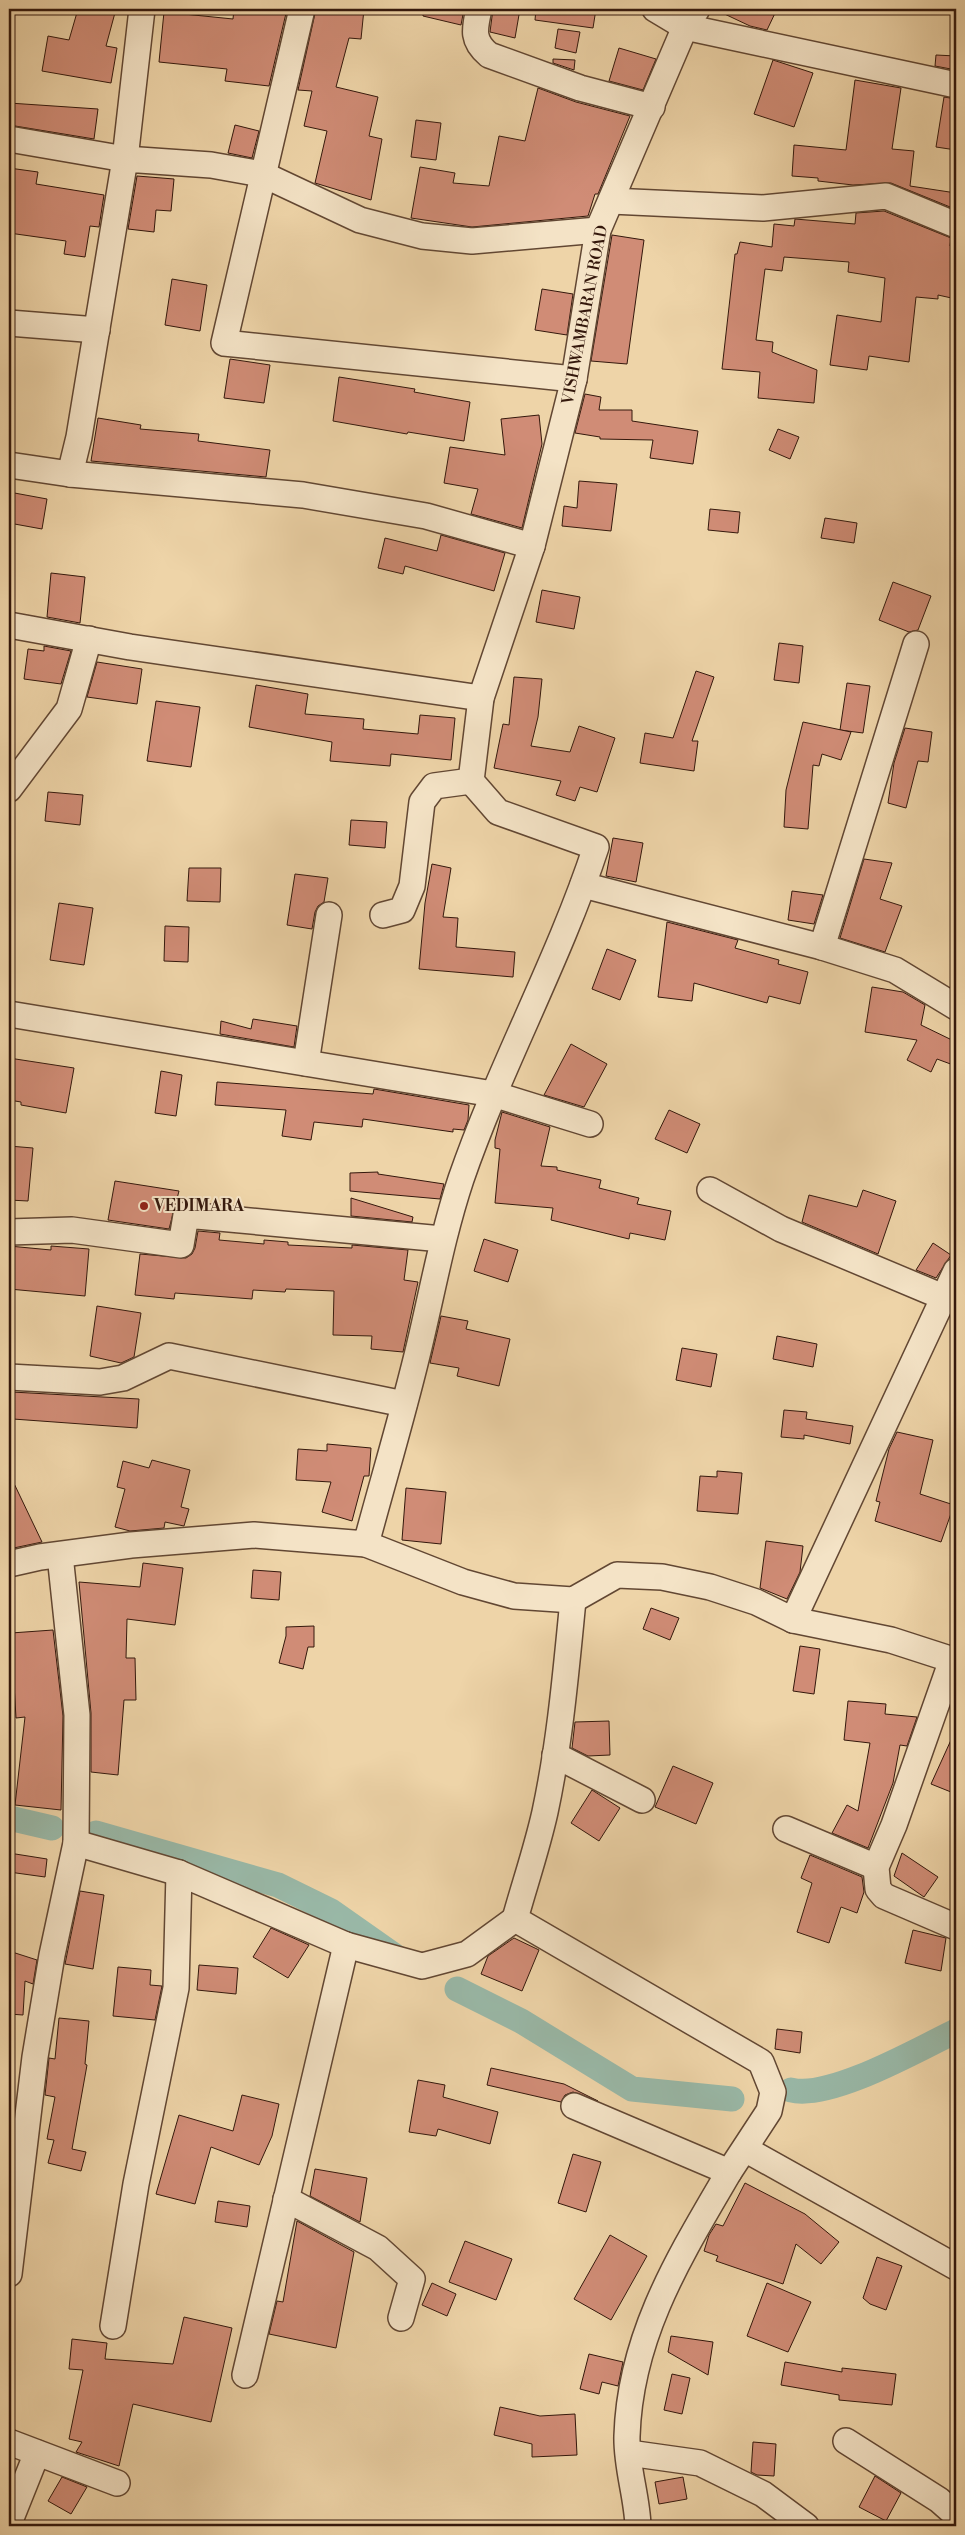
<svg xmlns="http://www.w3.org/2000/svg" width="965" height="2535" font-family="'Libre Bodoni',serif">
<style>
.lines{fill:none;stroke-linecap:round;stroke-linejoin:round}
.canal{stroke:#99b8a7;stroke-width:25}
.building{fill:#d08c76;stroke:#34180c}
.minor-casing{stroke:#624733;stroke-width:28}
.minor{stroke:#f4e3c6;stroke-width:25}
.poi-dot{fill:#8f2418;stroke:#f4e3c6;stroke-width:2}
.labels{text-anchor:middle;dominant-baseline:central;stroke-width:4;stroke-linejoin:round;paint-order:stroke}
.street-label{font-size:16px;fill:#34180c;stroke:#f4e3c6}
.poi-label{font-size:16px;font-weight:bold;fill:#34180c;stroke:#f4e3c6;text-anchor:start}
</style>
<rect width="100%" height="100%" fill="#eed4a8"/>
<filter id="stains"><feTurbulence type="fractalNoise" baseFrequency=".004" numOctaves="4"/><feColorMatrix values="0 0 0 0 .2 0 0 0 0 .09 0 0 0 0 .02 0 0 0 .5 -.17"/></filter>
<radialGradient id="worn" r=".72"><stop offset=".6" stop-color="#630" stop-opacity="0"/><stop offset="1" stop-color="#630" stop-opacity=".3"/></radialGradient>
<g class="lines">
<g class="canal">
<path d="M 9,1818 L 52,1828"/>
<path d="M 96,1833 L 278,1885 L 331,1911 L 395,1956"/>
<path d="M 457,1989 L 521,2021 L 632,2089 L 732,2099"/>
<path d="M 791,2090 C 830,2100 919,2049 956,2031"/>
</g>
</g>
<g class="building">
<path d="M 78,9 L 116,9 L 106,46 L 117,48 L 111,83 L 42,71 L 48,36 L 69,40 Z"/>
<path d="M 234,9 L 287,9 L 269,86 L 225,81 L 227,69 L 159,62 L 164,12 L 233,19 Z"/>
<path d="M 316,9 L 364,9 L 361,39 L 349,38 L 336,87 L 378,97 L 369,136 L 382,139 L 371,200 L 315,183 L 327,131 L 304,126 L 312,91 L 298,90 Z"/>
<path d="M 423,9 L 464,9 L 461,25 L 423,16 Z"/>
<path d="M 493,9 L 520,9 L 515,38 L 490,32 Z"/>
<path d="M 536,9 L 596,9 L 593,28 L 535,20 Z"/>
<path d="M 714,9 L 777,9 L 767,30 L 750,26 Z"/>
<path d="M 558,29 L 580,32 L 576,53 L 555,48 Z"/>
<path d="M 619,48 L 656,59 L 643,90 L 609,81 Z"/>
<path d="M 936,55 L 956,56 L 956,70 L 935,66 Z"/>
<path d="M 553,59 L 575,60 L 574,70 L 553,63 Z"/>
<path d="M 773,60 L 813,73 L 794,127 L 754,114 Z"/>
<path d="M 855,80 L 901,88 L 892,149 L 914,151 L 910,186 L 956,193 L 955,209 L 891,183 L 853,185 L 818,181 L 818,178 L 792,176 L 794,145 L 846,150 Z"/>
<path d="M 538,88 L 576,102 L 630,116 L 598,194 L 595,194 L 588,216 L 472,227 L 411,218 L 420,167 L 455,173 L 453,183 L 489,186 L 499,136 L 525,141 Z"/>
<path d="M 944,97 L 956,99 L 956,150 L 936,147 Z"/>
<path d="M 9,103 L 98,109 L 94,139 L 9,125 Z"/>
<path d="M 416,120 L 441,123 L 436,160 L 411,157 Z"/>
<path d="M 235,125 L 259,131 L 252,158 L 228,153 Z"/>
<path d="M 9,168 L 38,172 L 36,184 L 104,195 L 99,227 L 90,226 L 85,257 L 64,254 L 66,241 L 9,233 Z"/>
<path d="M 137,176 L 174,179 L 171,211 L 156,210 L 154,232 L 128,229 Z"/>
<path d="M 884,211 L 951,238 L 950,246 L 956,248 L 956,299 L 938,295 L 938,299 L 916,297 L 909,362 L 869,356 L 867,370 L 830,365 L 837,315 L 881,322 L 885,278 L 848,272 L 849,262 L 784,257 L 782,271 L 765,269 L 756,340 L 773,342 L 772,352 L 817,370 L 814,403 L 758,398 L 760,372 L 722,369 L 735,254 L 737,254 L 740,242 L 772,247 L 774,224 L 794,226 L 795,219 L 855,224 L 856,213 Z"/>
<path d="M 612,235 L 644,240 L 627,364 L 591,361 Z"/>
<path d="M 172,279 L 207,285 L 200,331 L 165,325 Z"/>
<path d="M 542,289 L 573,294 L 567,335 L 535,330 Z"/>
<path d="M 230,359 L 270,365 L 264,403 L 224,398 Z"/>
<path d="M 339,377 L 415,389 L 414,392 L 470,402 L 464,441 L 408,432 L 407,434 L 333,421 Z"/>
<path d="M 585,394 L 601,397 L 599,410 L 632,410 L 632,421 L 698,431 L 693,464 L 650,458 L 653,440 L 600,439 L 600,437 L 575,433 Z"/>
<path d="M 539,415 L 542,444 L 522,528 L 471,514 L 478,489 L 444,483 L 450,447 L 505,455 L 501,419 Z"/>
<path d="M 98,418 L 141,425 L 140,429 L 199,434 L 198,441 L 270,450 L 266,477 L 91,461 Z"/>
<path d="M 778,429 L 799,437 L 790,459 L 769,450 Z"/>
<path d="M 579,481 L 617,484 L 611,531 L 562,526 L 564,506 L 577,508 Z"/>
<path d="M 9,492 L 47,499 L 42,529 L 9,523 Z"/>
<path d="M 710,509 L 740,512 L 738,533 L 708,530 Z"/>
<path d="M 825,518 L 857,523 L 854,543 L 821,538 Z"/>
<path d="M 441,535 L 505,553 L 494,591 L 405,566 L 403,574 L 378,568 L 385,538 L 437,551 Z"/>
<path d="M 51,573 L 85,577 L 80,623 L 47,617 Z"/>
<path d="M 893,582 L 931,596 L 918,630 L 909,632 L 879,620 Z"/>
<path d="M 542,590 L 580,597 L 574,629 L 536,622 Z"/>
<path d="M 779,643 L 803,646 L 799,683 L 774,680 Z"/>
<path d="M 44,646 L 71,651 L 61,684 L 24,679 L 28,649 L 44,651 Z"/>
<path d="M 97,662 L 142,669 L 137,704 L 87,697 Z"/>
<path d="M 696,671 L 714,677 L 692,741 L 698,741 L 694,771 L 640,763 L 645,733 L 673,738 Z"/>
<path d="M 514,677 L 542,679 L 538,717 L 531,746 L 570,752 L 579,726 L 615,738 L 597,792 L 580,787 L 575,801 L 556,795 L 561,781 L 494,768 L 503,724 L 509,725 Z"/>
<path d="M 847,683 L 870,686 L 863,733 L 840,730 Z"/>
<path d="M 256,685 L 308,694 L 305,714 L 364,719 L 363,729 L 418,734 L 420,715 L 455,718 L 451,760 L 391,754 L 390,766 L 330,761 L 332,742 L 249,727 Z"/>
<path d="M 156,701 L 200,707 L 191,767 L 147,761 Z"/>
<path d="M 803,722 L 851,732 L 841,760 L 822,754 L 819,766 L 813,765 L 808,829 L 784,827 L 786,790 Z"/>
<path d="M 905,728 L 932,732 L 928,762 L 918,761 L 906,808 L 888,803 L 894,763 Z"/>
<path d="M 48,792 L 83,795 L 80,825 L 45,821 Z"/>
<path d="M 351,820 L 387,822 L 385,848 L 349,845 Z"/>
<path d="M 613,838 L 643,843 L 636,882 L 606,876 Z"/>
<path d="M 864,859 L 892,863 L 880,899 L 902,906 L 885,952 L 840,938 Z"/>
<path d="M 432,864 L 451,868 L 443,917 L 458,918 L 456,947 L 515,952 L 513,977 L 419,969 L 425,903 Z"/>
<path d="M 189,868 L 221,868 L 220,902 L 187,901 Z"/>
<path d="M 295,874 L 328,878 L 324,902 L 318,906 L 315,912 L 312,929 L 287,925 Z"/>
<path d="M 792,891 L 823,895 L 814,924 L 788,920 Z"/>
<path d="M 59,903 L 93,908 L 84,965 L 50,960 Z"/>
<path d="M 667,922 L 738,940 L 735,948 L 779,960 L 778,964 L 808,972 L 800,1004 L 769,996 L 767,1003 L 694,983 L 692,1001 L 658,997 Z"/>
<path d="M 165,926 L 189,927 L 188,962 L 164,961 Z"/>
<path d="M 607,949 L 636,960 L 620,1000 L 592,989 Z"/>
<path d="M 872,987 L 903,992 L 925,1005 L 921,1025 L 956,1042 L 956,1066 L 937,1059 L 931,1072 L 907,1060 L 917,1040 L 865,1032 Z"/>
<path d="M 253,1019 L 297,1026 L 294,1047 L 220,1034 L 221,1021 L 251,1029 Z"/>
<path d="M 571,1044 L 607,1064 L 584,1107 L 544,1095 Z"/>
<path d="M 9,1058 L 74,1068 L 66,1113 L 21,1105 L 21,1102 L 9,1100 Z"/>
<path d="M 161,1071 L 182,1075 L 176,1116 L 155,1113 Z"/>
<path d="M 217,1082 L 373,1094 L 374,1089 L 469,1105 L 468,1120 L 464,1130 L 453,1129 L 453,1132 L 363,1119 L 362,1127 L 314,1122 L 311,1140 L 282,1136 L 286,1110 L 215,1105 Z"/>
<path d="M 669,1110 L 700,1124 L 687,1153 L 655,1139 Z"/>
<path d="M 502,1112 L 550,1127 L 541,1166 L 557,1167 L 557,1170 L 601,1180 L 599,1188 L 639,1198 L 637,1204 L 671,1211 L 665,1240 L 630,1233 L 629,1239 L 551,1220 L 553,1208 L 495,1203 L 500,1149 L 495,1148 L 495,1140 Z"/>
<path d="M 9,1146 L 33,1148 L 28,1201 L 9,1200 Z"/>
<path d="M 378,1172 L 378,1174 L 444,1184 L 440,1199 L 350,1191 L 350,1173 Z"/>
<path d="M 115,1181 L 179,1191 L 169,1229 L 108,1220 Z"/>
<path d="M 863,1190 L 896,1201 L 878,1254 L 802,1222 L 809,1195 L 857,1207 Z"/>
<path d="M 351,1198 L 413,1217 L 412,1222 L 351,1216 Z"/>
<path d="M 198,1231 L 220,1233 L 219,1240 L 264,1244 L 264,1240 L 288,1242 L 288,1245 L 352,1248 L 352,1245 L 408,1250 L 404,1280 L 418,1282 L 403,1352 L 371,1349 L 372,1336 L 333,1335 L 334,1291 L 286,1289 L 285,1292 L 253,1290 L 252,1299 L 175,1293 L 174,1299 L 135,1295 L 140,1254 L 186,1258 L 192,1254 L 195,1248 Z"/>
<path d="M 484,1239 L 518,1250 L 508,1282 L 474,1271 Z"/>
<path d="M 933,1243 L 951,1255 L 936,1278 L 916,1270 Z"/>
<path d="M 9,1246 L 51,1250 L 51,1246 L 89,1249 L 85,1296 L 9,1289 Z"/>
<path d="M 97,1306 L 141,1313 L 134,1357 L 121,1363 L 90,1356 Z"/>
<path d="M 441,1316 L 468,1321 L 466,1329 L 510,1339 L 499,1386 L 457,1376 L 459,1368 L 430,1363 Z"/>
<path d="M 777,1336 L 817,1344 L 813,1367 L 773,1359 Z"/>
<path d="M 682,1348 L 717,1354 L 711,1387 L 676,1380 Z"/>
<path d="M 12,1392 L 139,1399 L 137,1428 L 13,1419 Z"/>
<path d="M 784,1410 L 807,1412 L 806,1419 L 853,1426 L 850,1444 L 804,1435 L 804,1439 L 781,1437 Z"/>
<path d="M 897,1432 L 933,1440 L 920,1494 L 954,1505 L 941,1542 L 875,1521 L 880,1502 L 876,1501 L 889,1449 Z"/>
<path d="M 327,1444 L 371,1448 L 369,1476 L 364,1476 L 352,1521 L 322,1512 L 331,1482 L 296,1480 L 298,1449 L 327,1451 Z"/>
<path d="M 152,1460 L 190,1470 L 181,1507 L 189,1509 L 184,1526 L 165,1522 L 164,1528 L 130,1531 L 115,1527 L 125,1489 L 117,1487 L 123,1461 L 149,1468 Z"/>
<path d="M 717,1471 L 742,1473 L 738,1514 L 697,1511 L 700,1476 L 717,1477 Z"/>
<path d="M 9,1473 L 42,1542 L 9,1549 Z"/>
<path d="M 406,1488 L 446,1492 L 441,1544 L 402,1540 Z"/>
<path d="M 766,1541 L 803,1546 L 800,1572 L 787,1599 L 760,1588 Z"/>
<path d="M 143,1563 L 183,1568 L 175,1625 L 127,1619 L 126,1658 L 135,1658 L 136,1700 L 124,1700 L 118,1775 L 91,1772 L 91,1713 L 79,1582 L 140,1587 Z"/>
<path d="M 253,1570 L 281,1572 L 279,1600 L 251,1598 Z"/>
<path d="M 651,1608 L 679,1618 L 670,1640 L 643,1629 Z"/>
<path d="M 314,1626 L 314,1647 L 308,1647 L 303,1669 L 279,1663 L 286,1636 L 286,1627 Z"/>
<path d="M 53,1630 L 63,1716 L 61,1810 L 15,1805 L 25,1717 L 16,1718 L 11,1633 Z"/>
<path d="M 800,1646 L 820,1649 L 814,1694 L 793,1691 Z"/>
<path d="M 848,1701 L 886,1704 L 885,1714 L 917,1717 L 907,1746 L 900,1745 L 893,1783 L 868,1848 L 832,1833 L 847,1805 L 858,1811 L 870,1743 L 844,1740 Z"/>
<path d="M 609,1721 L 610,1755 L 588,1756 L 572,1748 L 575,1722 Z"/>
<path d="M 956,1729 L 956,1794 L 931,1784 Z"/>
<path d="M 673,1766 L 713,1783 L 696,1824 L 655,1807 Z"/>
<path d="M 592,1790 L 620,1808 L 599,1841 L 571,1823 Z"/>
<path d="M 9,1853 L 47,1859 L 45,1877 L 9,1872 Z"/>
<path d="M 902,1853 L 938,1877 L 924,1897 L 894,1876 Z"/>
<path d="M 810,1855 L 862,1877 L 864,1892 L 857,1913 L 841,1907 L 829,1943 L 797,1932 L 812,1883 L 801,1878 Z"/>
<path d="M 80,1891 L 104,1895 L 93,1969 L 65,1964 Z"/>
<path d="M 271,1928 L 309,1945 L 288,1978 L 253,1957 Z"/>
<path d="M 913,1930 L 946,1938 L 941,1971 L 905,1963 Z"/>
<path d="M 514,1938 L 539,1950 L 522,1991 L 481,1974 L 488,1956 Z"/>
<path d="M 9,1951 L 37,1960 L 33,1984 L 25,1981 L 23,2015 L 9,2014 Z"/>
<path d="M 199,1965 L 238,1968 L 236,1994 L 197,1990 Z"/>
<path d="M 118,1967 L 151,1970 L 150,1985 L 162,1986 L 155,2020 L 113,2016 Z"/>
<path d="M 59,2018 L 89,2021 L 85,2064 L 87,2065 L 72,2149 L 86,2152 L 81,2171 L 48,2163 L 54,2140 L 47,2139 L 55,2097 L 45,2095 L 49,2058 L 55,2059 Z"/>
<path d="M 777,2029 L 802,2032 L 800,2053 L 775,2049 Z"/>
<path d="M 491,2068 L 564,2084 L 598,2101 L 573,2092 L 565,2095 L 561,2102 L 487,2085 Z"/>
<path d="M 418,2080 L 445,2085 L 443,2097 L 498,2112 L 490,2144 L 438,2129 L 436,2136 L 409,2132 Z"/>
<path d="M 242,2095 L 279,2104 L 272,2136 L 259,2165 L 211,2147 L 195,2204 L 156,2194 L 179,2115 L 233,2131 Z"/>
<path d="M 573,2154 L 601,2162 L 586,2212 L 558,2203 Z"/>
<path d="M 315,2169 L 367,2178 L 360,2222 L 310,2196 Z"/>
<path d="M 745,2183 L 805,2214 L 839,2242 L 821,2264 L 796,2244 L 783,2284 L 716,2261 L 718,2256 L 704,2251 L 709,2235 L 716,2224 L 723,2226 Z"/>
<path d="M 218,2201 L 250,2206 L 247,2227 L 215,2222 Z"/>
<path d="M 297,2221 L 354,2252 L 336,2348 L 269,2334 L 277,2301 L 283,2302 Z"/>
<path d="M 610,2235 L 647,2256 L 611,2320 L 574,2299 Z"/>
<path d="M 465,2241 L 512,2259 L 496,2300 L 449,2282 Z"/>
<path d="M 877,2257 L 902,2266 L 886,2310 L 870,2304 L 863,2298 Z"/>
<path d="M 432,2283 L 456,2294 L 447,2316 L 422,2305 Z"/>
<path d="M 767,2283 L 811,2302 L 788,2352 L 747,2336 Z"/>
<path d="M 184,2317 L 232,2328 L 211,2422 L 133,2404 L 119,2466 L 76,2452 L 82,2442 L 69,2439 L 83,2370 L 69,2369 L 72,2339 L 107,2343 L 105,2359 L 173,2364 Z"/>
<path d="M 671,2336 L 713,2342 L 708,2375 L 668,2352 Z"/>
<path d="M 589,2354 L 623,2362 L 618,2386 L 602,2382 L 599,2394 L 580,2389 Z"/>
<path d="M 785,2362 L 842,2372 L 842,2368 L 896,2374 L 892,2405 L 839,2400 L 839,2395 L 781,2385 Z"/>
<path d="M 672,2374 L 690,2378 L 682,2414 L 664,2410 Z"/>
<path d="M 500,2407 L 540,2416 L 575,2414 L 577,2455 L 532,2457 L 532,2444 L 494,2435 Z"/>
<path d="M 753,2442 L 776,2444 L 774,2476 L 757,2475 L 751,2472 Z"/>
<path d="M 875,2476 L 901,2493 L 886,2521 L 859,2507 Z"/>
<path d="M 62,2477 L 87,2487 L 71,2514 L 48,2501 Z"/>
<path d="M 683,2477 L 687,2499 L 659,2504 L 655,2482 Z"/>
</g>
<g class="lines">
<defs>
<g id="minor">
<path d="M 302,9 L 224,343 L 574,379"/>
<path d="M 479,9 C 474,30 472,41 489,55 L 580,88 L 652,107"/>
<path d="M 655,9 L 685,27 L 956,85"/>
<path d="M 9,139 L 125,159 L 142,9"/>
<path d="M 611,201 L 763,208 L 886,196 L 956,225"/>
<path d="M 9,323 L 97,330"/>
<path d="M 9,465 L 70,474 L 303,495 L 426,516 L 532,546"/>
<path d="M 70,474 L 79,437 L 125,159 L 211,165 L 262,174 L 360,220 L 422,236 L 472,241 L 598,230"/>
<path d="M 9,625 L 130,647 L 481,698"/>
<path d="M 9,789 L 69,709 L 89,639"/>
<path d="M 583,885 L 822,947 L 895,970 L 956,1007"/>
<path d="M 383,915 L 402,910 L 412,886 L 422,802 L 434,786 L 471,781"/>
<path d="M 822,947 L 916,644"/>
<path d="M 9,1014 L 493,1094 L 590,1124"/>
<path d="M 306,1063 L 329,915"/>
<path d="M 710,1190 L 781,1229 L 943,1297"/>
<path d="M 9,1232 L 72,1230 L 181,1245 L 186,1215 L 442,1239"/>
<path d="M 9,1377 L 100,1382 L 123,1378 L 169,1356 L 404,1404"/>
<path d="M 366,1544 L 463,1582 L 514,1596 L 573,1600 L 617,1575 L 662,1577 L 710,1587 L 756,1602 L 793,1620 L 891,1640 L 956,1661"/>
<path d="M 9,1564 L 40,1557 L 131,1545 L 254,1535 L 366,1544 C 384,1477 404,1411 420,1343 C 433,1288 443,1233 461,1179 C 500,1066 559,960 596,847 L 498,812 L 471,781 L 481,698 L 532,546 L 574,379 L 598,230 L 685,27 L 697,9"/>
<path d="M 573,1600 C 566,1671 560,1742 545,1812 C 537,1848 525,1883 515,1919 L 761,2062 L 773,2092 L 769,2111 L 729,2172 L 574,2106"/>
<path d="M 793,1620 L 956,1271"/>
<path d="M 952,1660 L 894,1825 L 876,1867 L 878,1889 L 884,1896 L 956,1927"/>
<path d="M 555,1755 L 642,1800"/>
<path d="M 786,1829 L 876,1867"/>
<path d="M 76,1843 L 179,1873 L 346,1945"/>
<path d="M 745,2149 L 956,2267"/>
<path d="M 286,2199 L 378,2248 L 412,2279 L 401,2318"/>
<path d="M 9,2274 L 35,2057 L 52,1955 L 76,1843 L 77,1715 L 60,1555"/>
<path d="M 113,2326 L 136,2184 L 176,1988 L 179,1873"/>
<path d="M 245,2375 L 346,1945 L 422,1966 L 467,1954 L 515,1919"/>
<path d="M 846,2441 L 939,2500 L 956,2515"/>
<path d="M 9,2442 L 117,2483"/>
<path d="M 629,2453 L 700,2463 L 763,2494 L 806,2526"/>
<path d="M 9,2523 L 37,2453"/>
<path d="M 638,2526 C 637,2496 626,2466 627,2436 C 630,2335 680,2256 729,2172"/>
</g>
</defs>
<use href="#minor" class="minor-casing"/>
<use href="#minor" class="minor"/>
</g>
<circle class="poi-dot" cx="144" cy="1206" r="5"/>
<g class="labels">
<g class="street-label">
<text transform="translate(585 315) rotate(-79)">VISHWAMBARAN ROAD</text>
</g>
<g class="poi-label">
<text x="154" y="1206">VEDIMARA</text>
</g>
</g>
<rect width="965" height="2535" fill="none" stroke="#eed4a8" stroke-width="30"/>
<rect x="10" y="10" width="945" height="2515" fill="none" stroke="#34180c" stroke-width="2.5"/>
<rect x="15" y="15" width="935" height="2505" fill="none" stroke="#34180c"/>
<rect width="100%" height="100%" filter="url(#stains)"/>
<rect width="100%" height="100%" fill="url(#worn)"/>
</svg>
